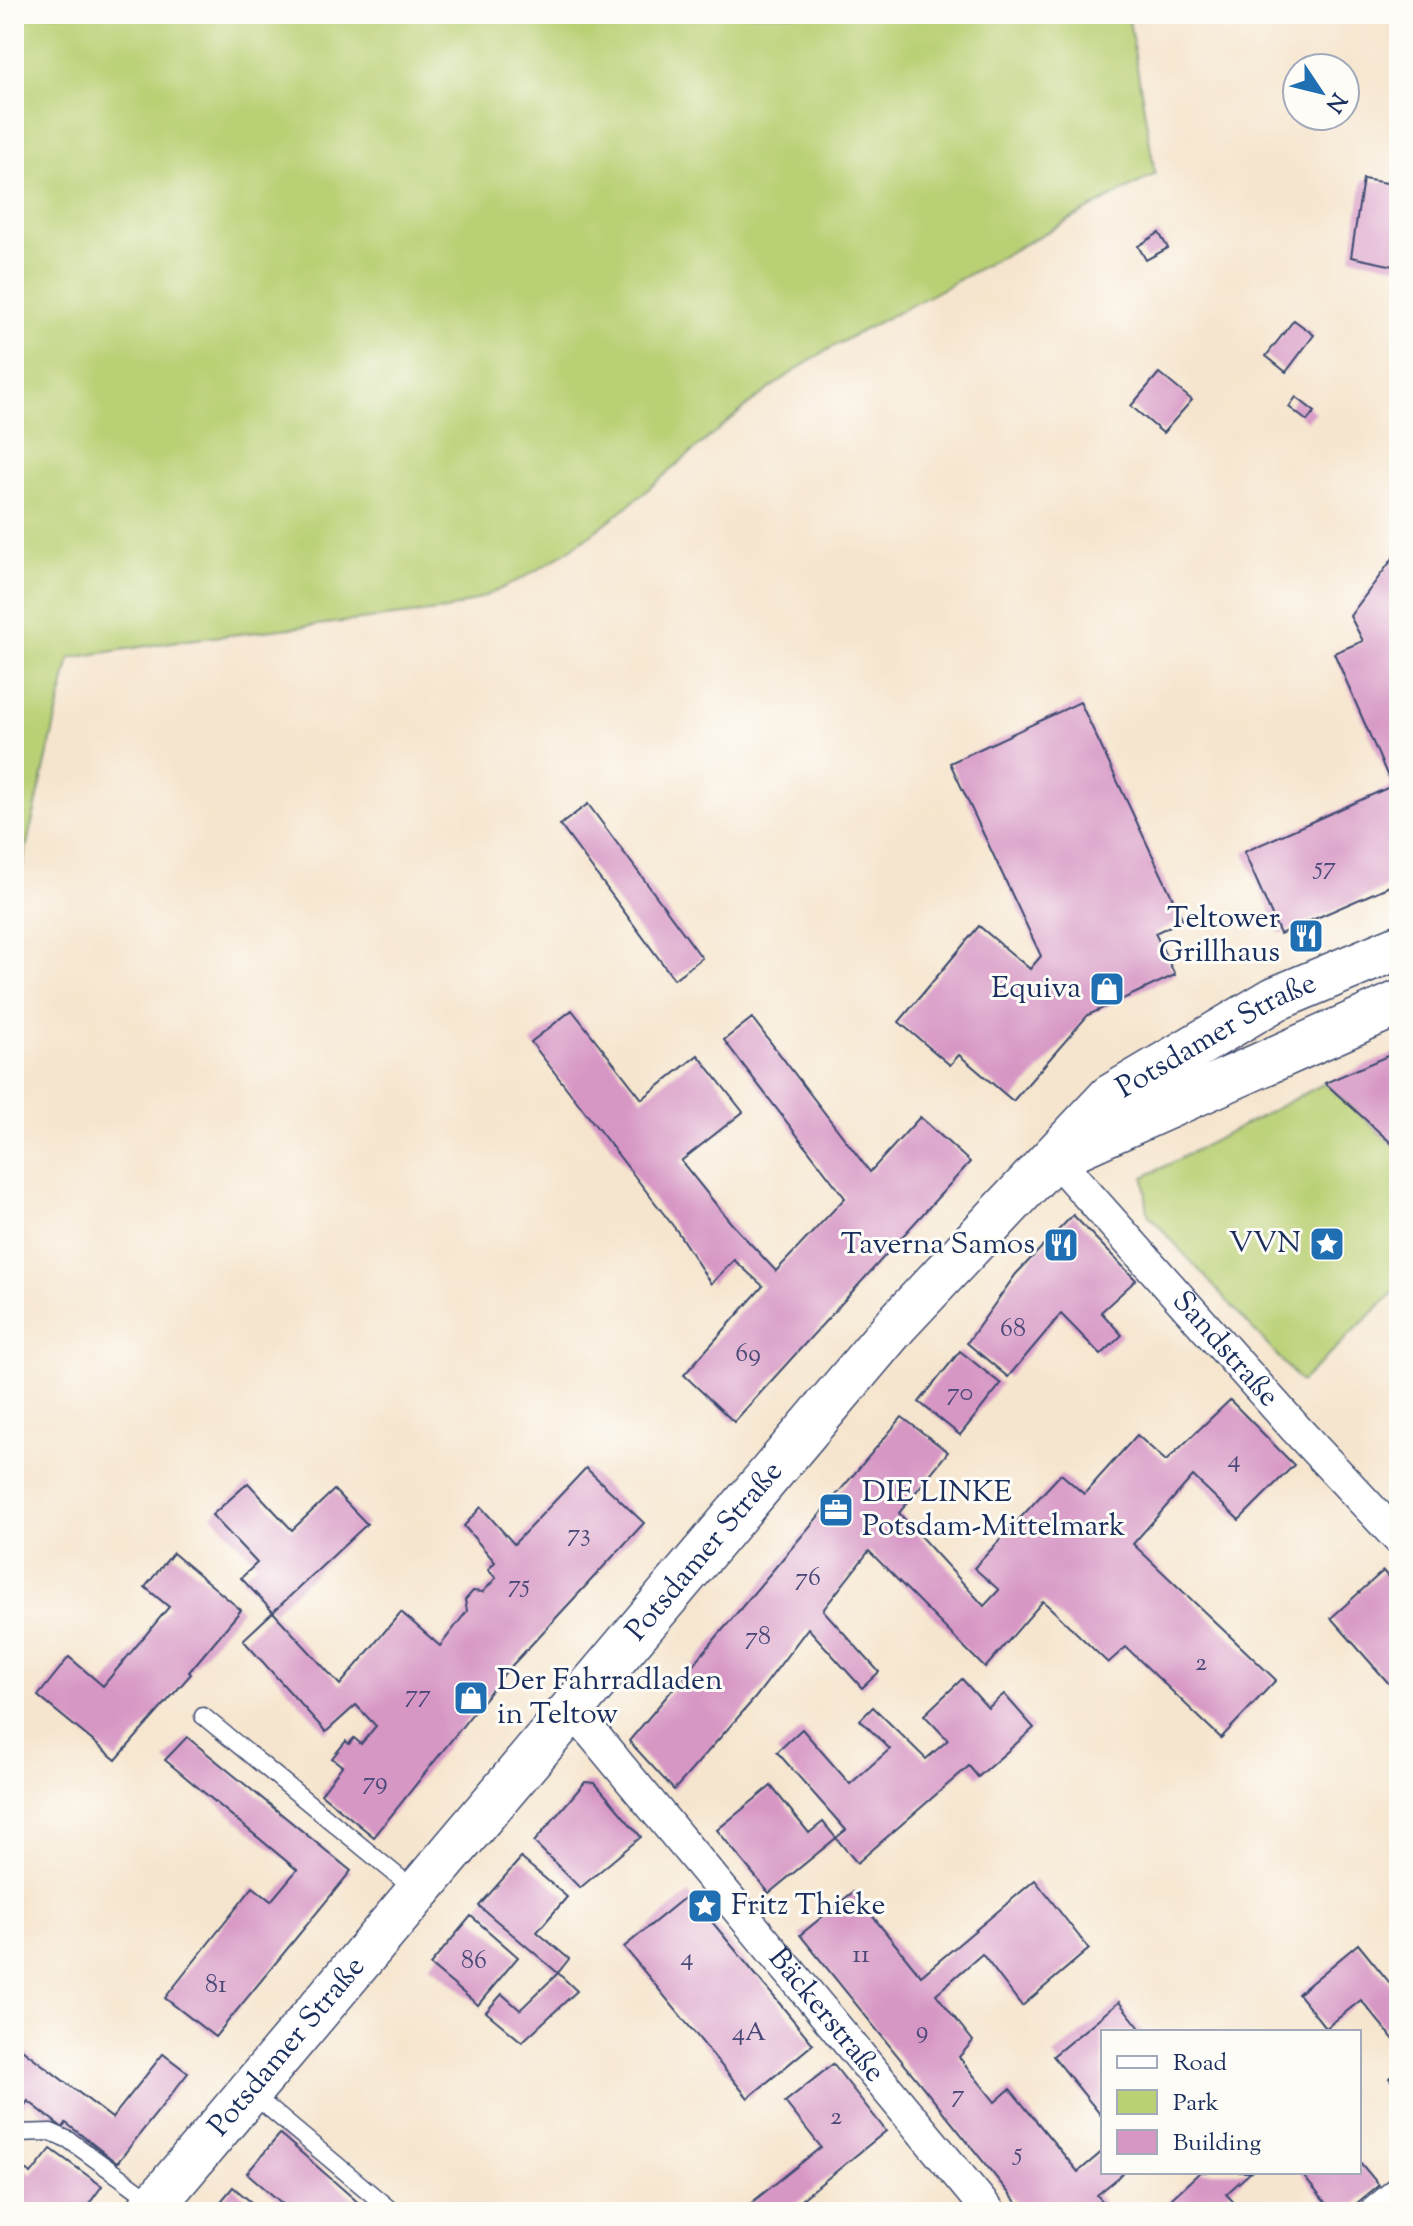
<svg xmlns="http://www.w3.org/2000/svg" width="1413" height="2226" font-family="'Sorts Mill Goudy',serif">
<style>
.green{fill:#bad075;stroke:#6a806a;stroke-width:2}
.building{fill:#d797c5}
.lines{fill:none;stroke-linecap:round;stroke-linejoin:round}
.lane-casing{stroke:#3c4a6f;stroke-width:19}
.street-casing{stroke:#3c4a6f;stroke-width:35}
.secondary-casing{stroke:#3c4a6f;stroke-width:47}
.lane{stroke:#fff;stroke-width:16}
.street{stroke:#fff;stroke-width:32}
.secondary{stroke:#fff;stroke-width:44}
.labels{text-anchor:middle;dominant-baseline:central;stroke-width:6;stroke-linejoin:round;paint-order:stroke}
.number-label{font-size:26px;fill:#4a4978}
.poi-label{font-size:30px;fill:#1b2f5e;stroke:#fdfcf7;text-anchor:end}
.street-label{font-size:30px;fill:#1b2f5e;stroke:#fdfcf7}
</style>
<rect width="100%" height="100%" fill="#fdfcf7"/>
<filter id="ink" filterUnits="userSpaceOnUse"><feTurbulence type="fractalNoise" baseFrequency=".0125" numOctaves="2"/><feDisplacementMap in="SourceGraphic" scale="16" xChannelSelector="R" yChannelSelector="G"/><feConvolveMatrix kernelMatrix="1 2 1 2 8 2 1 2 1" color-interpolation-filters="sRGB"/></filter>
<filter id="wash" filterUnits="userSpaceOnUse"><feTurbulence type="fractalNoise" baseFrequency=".006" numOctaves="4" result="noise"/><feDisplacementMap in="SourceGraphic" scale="32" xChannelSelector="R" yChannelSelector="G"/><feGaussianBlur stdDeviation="1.8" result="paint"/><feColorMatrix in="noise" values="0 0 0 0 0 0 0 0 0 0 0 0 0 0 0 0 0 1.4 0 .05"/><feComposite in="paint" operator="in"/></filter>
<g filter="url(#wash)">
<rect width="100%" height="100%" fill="#f6e5ce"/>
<g class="green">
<path d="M 14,14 L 1128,14 L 1155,174 C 1080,214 1005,254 931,295 C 893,315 855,333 819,355 C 689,435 597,565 446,610 L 178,641 L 70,658 L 14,901 Z"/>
<path d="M 1325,1083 L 1399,1150 L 1399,1287 L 1301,1382 L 1148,1214 L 1144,1177 Z"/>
</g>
<g id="blocks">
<g class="building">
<path d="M 1363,179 L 1399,185 L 1399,267 L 1351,257 Z"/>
<path d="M 1159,233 L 1168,248 L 1146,260 L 1138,246 Z"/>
<path d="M 1294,320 L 1314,335 L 1286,372 L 1266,356 Z"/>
<path d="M 1159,373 L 1192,400 L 1163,433 L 1131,406 Z"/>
<path d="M 1296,397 L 1315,412 L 1307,421 L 1289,407 Z"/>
<path d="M 1399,550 L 1399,882 L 1280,934 L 1244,852 L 1392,786 L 1334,653 L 1363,641 L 1350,616 Z"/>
<path d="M 1080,702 L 1183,920 L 1155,933 L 1175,975 L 1088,1015 L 1013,1101 L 959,1055 L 950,1065 L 899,1022 L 979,926 L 1030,969 L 1041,956 L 950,763 Z"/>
<path d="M 588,804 L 702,958 L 674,979 L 560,825 Z"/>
<path d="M 572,1010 L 642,1099 L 698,1055 L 743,1112 L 681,1161 L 731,1223 L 776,1271 L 845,1198 L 724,1040 L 752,1018 L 870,1172 L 920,1117 L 970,1162 L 734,1422 L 684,1375 L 763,1286 L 734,1260 L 711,1284 L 677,1231 L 531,1042 Z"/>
<path d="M 1399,1051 L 1399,1150 L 1325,1083 Z"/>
<path d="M 1073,1215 L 1136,1280 L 1101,1312 L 1122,1335 L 1101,1355 L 1061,1314 L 1008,1377 L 967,1343 L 1016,1274 Z"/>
<path d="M 960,1351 L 1001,1384 L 960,1435 L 919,1402 Z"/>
<path d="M 1230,1400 L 1294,1465 L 1239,1520 L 1193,1476 L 1133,1544 L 1276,1680 L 1221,1738 L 1126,1647 L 1108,1663 L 1043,1601 L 985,1668 L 869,1551 L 823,1610 L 879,1672 L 862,1688 L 808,1628 L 755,1698 L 674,1790 L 629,1741 L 902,1417 L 948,1452 L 899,1513 L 984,1606 L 999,1590 L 974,1568 L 1061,1474 L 1084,1494 L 1137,1435 L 1166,1461 Z"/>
<path d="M 586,1468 L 644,1523 L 505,1673 L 374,1837 L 321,1794 L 342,1766 L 332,1758 L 346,1741 L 349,1744 L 354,1738 L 361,1744 L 376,1726 L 356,1705 L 326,1732 L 243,1640 L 273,1612 L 340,1685 L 401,1612 L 440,1646 L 467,1611 L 465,1600 L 473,1591 L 483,1592 L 496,1578 L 488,1570 L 495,1562 L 464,1526 L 481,1507 L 514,1544 Z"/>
<path d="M 248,1483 L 292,1530 L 334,1490 L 367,1524 L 273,1612 L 241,1578 L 257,1563 L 212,1515 Z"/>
<path d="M 173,1553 L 241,1610 L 189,1672 L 191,1674 L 116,1760 L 38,1696 L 69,1657 L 103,1686 L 169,1607 L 145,1587 Z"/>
<path d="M 1383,1571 L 1399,1589 L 1399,1695 L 1331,1618 Z"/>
<path d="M 962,1679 L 988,1708 L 1004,1694 L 1034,1728 L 978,1777 L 969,1766 L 857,1863 L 836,1838 L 846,1830 L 777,1752 L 802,1729 L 850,1784 L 890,1749 L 860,1720 L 873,1707 L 926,1759 L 948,1740 L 924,1715 Z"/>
<path d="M 187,1737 L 351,1871 L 215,2037 L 165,1998 L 253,1887 L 271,1901 L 297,1870 L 165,1760 Z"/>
<path d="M 585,1782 L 595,1783 L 641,1837 L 580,1888 L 534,1842 Z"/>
<path d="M 771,1786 L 809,1833 L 823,1822 L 836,1838 L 769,1893 L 717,1830 Z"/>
<path d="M 521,1858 L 567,1897 L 537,1932 L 569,1959 L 558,1973 L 577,1991 L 522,2042 L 486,2012 L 502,1994 L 520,2010 L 558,1973 L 479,1906 Z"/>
<path d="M 1035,1880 L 1089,1949 L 1022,2006 L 982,1954 L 936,1994 L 973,2041 L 959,2057 L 995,2102 L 1010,2089 L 1078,2172 L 1103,2151 L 1103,2172 L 1125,2172 L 1097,2195 L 1112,2212 L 1024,2212 L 800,1935 L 853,1892 L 921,1976 Z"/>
<path d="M 689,1894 L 813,2044 L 748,2098 L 624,1947 Z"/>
<path d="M 471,1916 L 518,1957 L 478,2005 L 430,1965 Z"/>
<path d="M 1358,1944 L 1399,1994 L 1399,2046 L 1361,2000 L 1326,2028 L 1298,1994 Z"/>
<path d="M 1119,2002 L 1143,2032 L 1103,2032 L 1103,2118 L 1053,2056 Z"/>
<path d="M 14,2043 L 112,2118 L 163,2054 L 188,2073 L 117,2163 L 66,2123 L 63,2128 L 28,2101 L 14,2119 Z"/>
<path d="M 833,2064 L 886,2131 L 786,2212 L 740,2212 L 821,2147 L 785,2102 Z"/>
<path d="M 1399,2069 L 1399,2090 L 1389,2078 Z"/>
<path d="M 280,2134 L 369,2212 L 292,2212 L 247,2173 Z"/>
<path d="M 51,2149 L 102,2186 L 83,2212 L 14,2212 L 14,2168 L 22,2166 L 31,2174 Z"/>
<path d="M 1359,2161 L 1379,2185 L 1346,2212 L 1333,2212 L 1300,2172 L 1359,2172 Z"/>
<path d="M 1200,2172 L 1251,2172 L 1226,2194 L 1243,2212 L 1157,2212 Z"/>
<path d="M 233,2187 L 263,2212 L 212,2212 Z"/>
</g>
</g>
</g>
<g filter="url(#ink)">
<use href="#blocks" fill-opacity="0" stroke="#3c4a6f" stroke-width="2"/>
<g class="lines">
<defs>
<g id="lane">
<path d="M 203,1716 L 416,1891"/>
<path d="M 250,2092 L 393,2212"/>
<path d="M 14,2133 L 51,2132 L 69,2140 L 154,2202"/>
</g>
<g id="street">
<path id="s1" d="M 1055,1158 L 1296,1429 L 1399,1539"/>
<path id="s2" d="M 572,1709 L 989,2212"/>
<path d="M 1376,2212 L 1399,2193"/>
</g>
<g id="secondary">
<path d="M 1075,1148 L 1399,1003"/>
<path id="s3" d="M 148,2212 L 895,1326 L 1110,1097 L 1275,999 L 1399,947"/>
</g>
</defs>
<use href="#lane" class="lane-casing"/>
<use href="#street" class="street-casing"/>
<use href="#secondary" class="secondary-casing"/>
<use href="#lane" class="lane"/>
<use href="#street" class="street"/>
<use href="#secondary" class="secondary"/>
</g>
</g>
<defs>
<symbol id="restaurant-square" viewBox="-11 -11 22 22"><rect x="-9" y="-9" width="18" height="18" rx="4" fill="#1f6fb2" stroke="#fdfcf7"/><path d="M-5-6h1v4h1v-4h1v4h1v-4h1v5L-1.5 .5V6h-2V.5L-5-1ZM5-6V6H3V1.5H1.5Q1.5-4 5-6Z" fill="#fff"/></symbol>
<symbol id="shop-square" viewBox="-11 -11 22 22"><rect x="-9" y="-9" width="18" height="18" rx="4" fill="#1f6fb2" stroke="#fdfcf7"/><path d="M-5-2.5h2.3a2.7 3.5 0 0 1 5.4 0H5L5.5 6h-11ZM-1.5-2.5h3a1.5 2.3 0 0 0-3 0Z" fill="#fff"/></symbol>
<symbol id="sight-square" viewBox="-11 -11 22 22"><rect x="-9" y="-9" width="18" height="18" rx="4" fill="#1f6fb2" stroke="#fdfcf7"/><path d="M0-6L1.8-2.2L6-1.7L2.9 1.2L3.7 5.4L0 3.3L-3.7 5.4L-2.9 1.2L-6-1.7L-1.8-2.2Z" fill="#fff"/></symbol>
<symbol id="office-square" viewBox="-11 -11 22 22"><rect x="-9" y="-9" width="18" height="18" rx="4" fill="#1f6fb2" stroke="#fdfcf7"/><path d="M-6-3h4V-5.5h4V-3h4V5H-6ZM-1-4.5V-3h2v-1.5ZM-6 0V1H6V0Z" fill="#fff"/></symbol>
</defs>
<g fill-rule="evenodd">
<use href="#restaurant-square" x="1286" y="916" width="40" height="40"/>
<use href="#shop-square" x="1087" y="969" width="40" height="40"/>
<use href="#sight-square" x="1307" y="1224" width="40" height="40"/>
<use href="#restaurant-square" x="1041" y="1225" width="40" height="40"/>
<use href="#office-square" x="816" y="1490" width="40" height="40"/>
<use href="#shop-square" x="451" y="1678" width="40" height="40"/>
<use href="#sight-square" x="685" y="1886" width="40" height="40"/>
</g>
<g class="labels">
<g class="number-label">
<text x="1325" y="867">57</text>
<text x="1013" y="1329">68</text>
<text x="748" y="1354">69</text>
<text x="960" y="1393">70</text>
<text x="1234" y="1460">4</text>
<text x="579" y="1534">73</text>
<text x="808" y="1578">76</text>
<text x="519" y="1585">75</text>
<text x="758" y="1637">78</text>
<text x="1201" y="1663">2</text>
<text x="418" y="1695">77</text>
<text x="375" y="1782">79</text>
<text x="861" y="1955">11</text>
<text x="687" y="1958">4</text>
<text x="474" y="1961">86</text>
<text x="216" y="1985">81</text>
<text x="922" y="2031">9</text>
<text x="749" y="2033">4A</text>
<text x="958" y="2095">7</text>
<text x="836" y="2117">2</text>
<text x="1018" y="2153">5</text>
</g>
<g class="poi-label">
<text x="1280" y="919">Teltower<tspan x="1280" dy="34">Grillhaus</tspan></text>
<text x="1081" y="989">Equiva</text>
<text x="1301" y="1244">VVN</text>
<text x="1035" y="1245">Taverna Samos</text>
<text x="862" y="1493" text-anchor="start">DIE LINKE<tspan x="862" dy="34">Potsdam-Mittelmark</tspan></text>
<text x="497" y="1681" text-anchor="start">Der Fahrradladen<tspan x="497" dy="34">in Teltow</tspan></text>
<text x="731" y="1906" text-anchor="start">Fritz Thieke</text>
</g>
<g class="street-label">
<text stroke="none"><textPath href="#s3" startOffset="1596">Potsdamer Straße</textPath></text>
<text stroke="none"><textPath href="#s1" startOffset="256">Sandstraße</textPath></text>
<text stroke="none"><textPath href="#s3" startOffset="864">Potsdamer Straße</textPath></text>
<text stroke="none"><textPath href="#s2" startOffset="398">Bäckerstraße</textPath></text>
<text stroke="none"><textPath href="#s3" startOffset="216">Potsdamer Straße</textPath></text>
</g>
</g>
<rect width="1413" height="2226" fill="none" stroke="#fdfcf7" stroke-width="48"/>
<rect x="1101" y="2030" width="260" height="144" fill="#fdfcf7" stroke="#a3aaba" stroke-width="2"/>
<rect x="1117" y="2056" width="40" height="12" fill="#ffffff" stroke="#a3aaba" stroke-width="2"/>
<text x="1173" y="2070" font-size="24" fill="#1b2f5e">Road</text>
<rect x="1117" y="2090" width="40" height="24" fill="#bad075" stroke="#a3aaba" stroke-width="2"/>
<text x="1173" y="2110" font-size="24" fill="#1b2f5e">Park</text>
<rect x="1117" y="2130" width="40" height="24" fill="#d797c5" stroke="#a3aaba" stroke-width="2"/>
<text x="1173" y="2150" font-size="24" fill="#1b2f5e">Building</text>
<g transform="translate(1321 92) rotate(125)"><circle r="38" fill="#fdfcf7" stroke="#a3aaba" stroke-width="2"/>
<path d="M0-6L14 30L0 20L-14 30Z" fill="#1f6fb2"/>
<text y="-12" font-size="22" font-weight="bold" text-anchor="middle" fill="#1b2f5e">N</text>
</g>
</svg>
